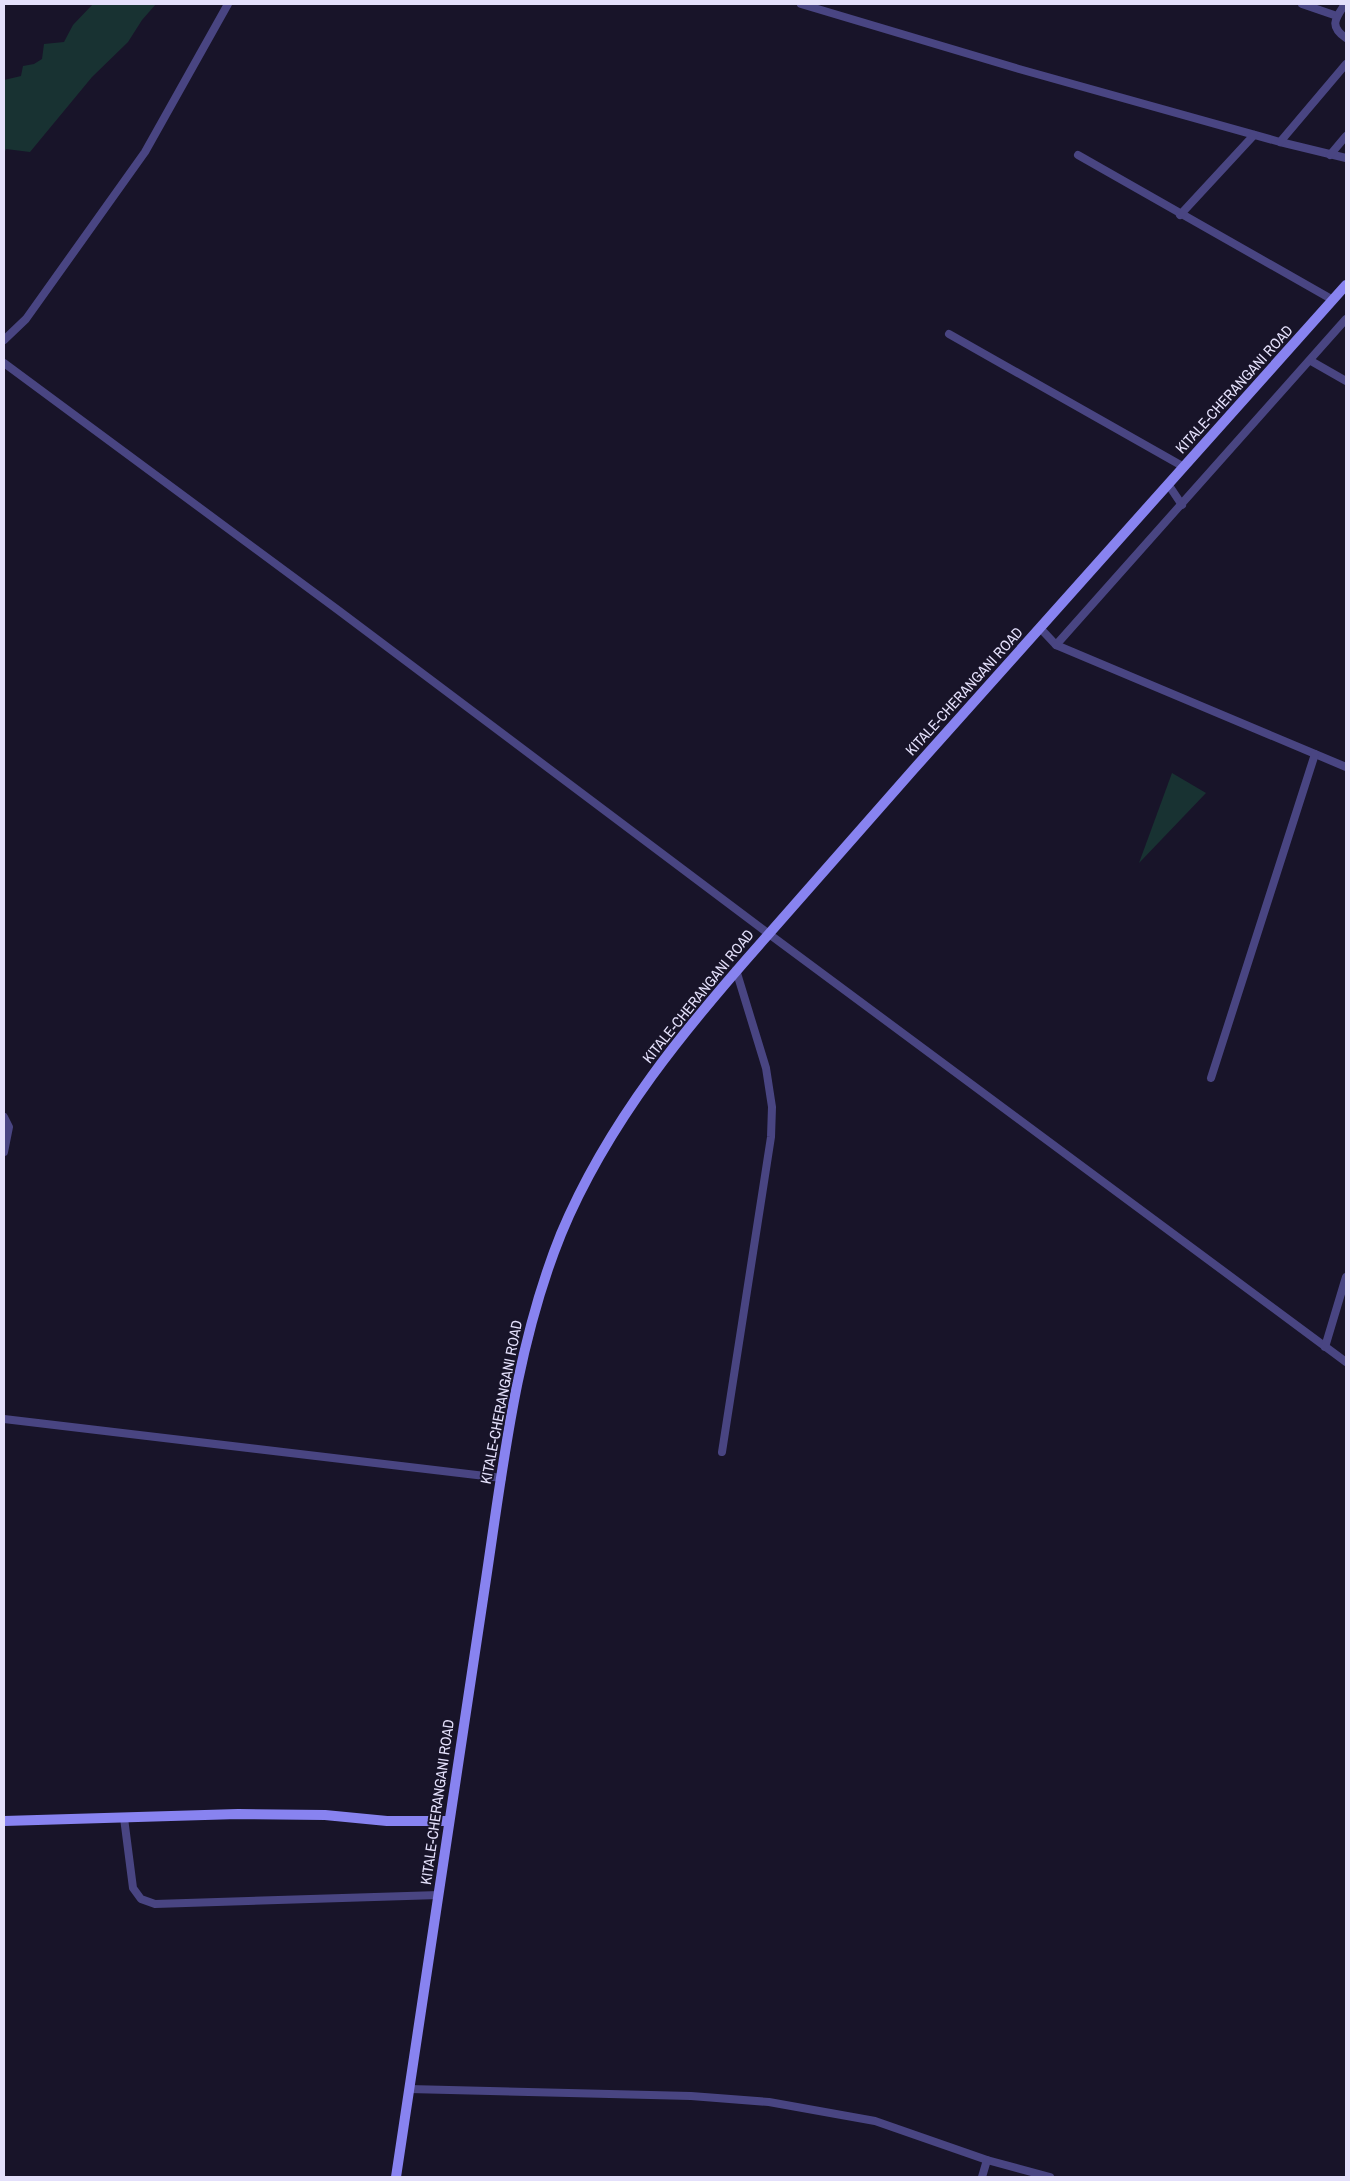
<svg xmlns="http://www.w3.org/2000/svg" width="1350" height="2181" font-family="'Archivo Narrow',sans-serif">
<style>
.green{fill:#183232}
.lines{fill:none;stroke-linecap:round;stroke-linejoin:round}
.street{stroke:#494582;stroke-width:8}
.secondary{stroke:#8883f0;stroke-width:10}
.labels{text-anchor:middle;dominant-baseline:central;stroke-width:4;stroke-linejoin:round;paint-order:stroke}
.street-label{font-size:15px;fill:#e4e0fb;stroke:#181429}
</style>
<rect width="100%" height="100%" fill="#181429"/>
<g class="green">
<path d="M 93,4 L 156,4 L 142,20 L 128,42 L 92,77 L 30,152 L 6,149 L 4,154 L 4,80 L 21,76 L 23,66 L 34,64 L 42,59 L 44,44 L 64,42 L 73,25 Z"/>
<path d="M 1172,773 L 1206,793 L 1139,863 Z"/>
</g>
<g class="lines">
<g class="street">
<path d="M 801,4 L 1019,69 L 1280,142 L 1346,158"/>
<path d="M 1302,4 L 1337,16"/>
<path d="M 1345,4 C 1335,19 1329,26 1346,38"/>
<path d="M 1280,142 L 1346,64"/>
<path d="M 1078,155 L 1333,300"/>
<path d="M 1330,155 L 1346,136"/>
<path d="M 1180,215 L 1254,135"/>
<path d="M 949,334 L 1184,467"/>
<path d="M 4,340 L 26,319 L 145,152 L 228,4"/>
<path d="M 1311,361 L 1346,381"/>
<path d="M 4,363 L 338,610 L 769,934 L 1346,1362"/>
<path d="M 1168,484 L 1182,505"/>
<path d="M 1041,629 L 1056,645 L 1346,767"/>
<path d="M 1056,645 L 1346,319"/>
<path d="M 1211,1078 L 1315,754"/>
<path d="M 4,1117 L 9,1127 L 4,1152"/>
<path d="M 1325,1347 L 1346,1277"/>
<path d="M 4,1419 L 502,1478"/>
<path d="M 722,1452 L 771,1137 L 772,1107 L 766,1068 L 736,970"/>
<path d="M 124,1818 L 133,1888 L 141,1899 L 155,1904 L 439,1895"/>
<path d="M 409,2089 L 691,2096 L 769,2102 L 875,2121 L 987,2160 L 1050,2177"/>
<path d="M 982,2177 L 987,2160"/>
</g>
<g class="secondary">
<path d="M 4,1821 L 238,1814 L 325,1815 L 387,1821 L 448,1821"/>
<path d="M 396,2177 C 425,1985 453,1792 483,1599 C 502,1476 514,1350 561,1234 C 608,1121 687,1026 767,936 C 816,881 864,825 913,770 C 1058,609 1202,447 1346,285"/>
</g>
</g>
<g class="labels">
<g class="street-label">
<text transform="translate(1234 389) rotate(-48)">KITALE-CHERANGANI ROAD</text>
<text transform="translate(964 691) rotate(-48)">KITALE-CHERANGANI ROAD</text>
<text transform="translate(698 996) rotate(-51)">KITALE-CHERANGANI ROAD</text>
<text transform="translate(501 1402) rotate(-79)">KITALE-CHERANGANI ROAD</text>
<text transform="translate(437 1802) rotate(-82)">KITALE-CHERANGANI ROAD</text>
</g>
</g>
<rect width="1350" height="2181" fill="none" stroke="#e4e0fb" stroke-width="10"/>
</svg>
